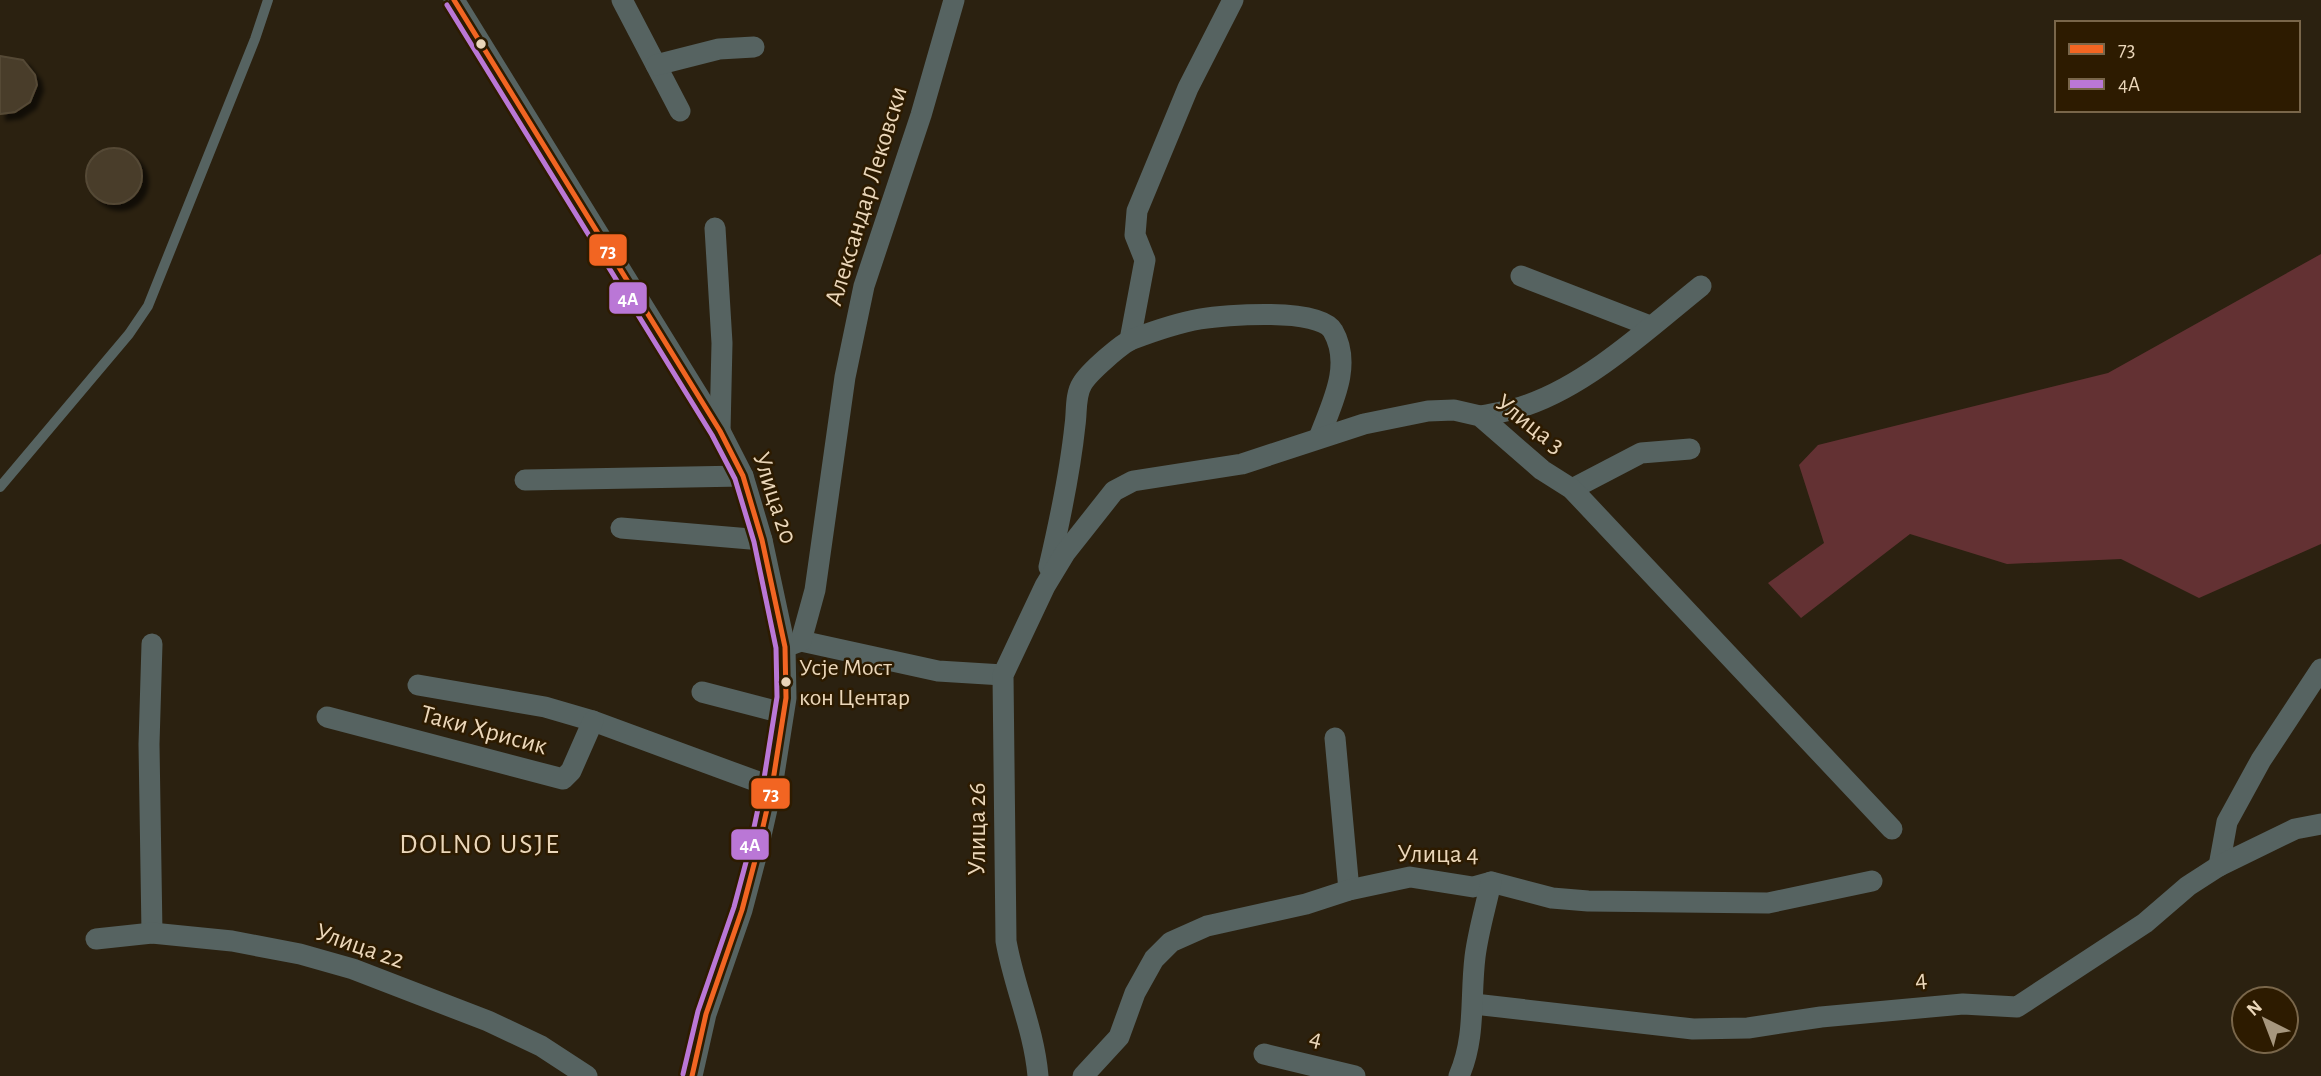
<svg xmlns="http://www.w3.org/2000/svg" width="2321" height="1076" font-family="'Alegreya Sans',sans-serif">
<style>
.green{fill:#633133}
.building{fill:#483d2c;stroke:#554936;stroke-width:2;filter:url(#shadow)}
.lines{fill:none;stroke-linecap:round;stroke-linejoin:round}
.service{stroke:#566361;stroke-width:10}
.minor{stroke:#566361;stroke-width:21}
.bus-1-casing{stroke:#2d1b00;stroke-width:10}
.bus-2-casing{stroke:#2d1b00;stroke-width:10}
.bus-1{stroke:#f26522;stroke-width:5}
.bus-2{stroke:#ba77d6;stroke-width:5}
.bus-dot{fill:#ead6b9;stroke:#2d1b00;stroke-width:2.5}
.labels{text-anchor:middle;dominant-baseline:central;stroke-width:5;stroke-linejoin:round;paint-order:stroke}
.bus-label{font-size:24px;fill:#ead6b9;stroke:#2d1b00;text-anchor:start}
.street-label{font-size:26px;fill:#ead6b9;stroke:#2d1b00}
.neighbourhood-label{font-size:28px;letter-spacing:2px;fill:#ead6b9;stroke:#2d1b00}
.line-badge{stroke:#2d1b00;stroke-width:2.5}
.badge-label{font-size:19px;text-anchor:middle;font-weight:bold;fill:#fff}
</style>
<defs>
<filter id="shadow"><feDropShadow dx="6" dy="6" stdDeviation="2" flood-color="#0009"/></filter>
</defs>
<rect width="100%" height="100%" fill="#2b2110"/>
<path class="green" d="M 2321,254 L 2321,544 L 2199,598 L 2121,559 L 2007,564 L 1910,534 L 1801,618 L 1768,583 L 1824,543 L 1799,465 L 1818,445 L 2108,373 Z"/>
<g class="building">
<path d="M 0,56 L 23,60 L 35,75 L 37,85 L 30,102 L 15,112 L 0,114 Z"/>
<circle cx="114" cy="176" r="28"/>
</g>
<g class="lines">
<path class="service" d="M 0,487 L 129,334 L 148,306 L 255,39 L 268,0"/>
<g class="minor">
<path d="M 454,0 L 720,431 L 743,476 L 762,540 L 785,647 L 786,698 L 772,787 L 757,853 L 742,910 L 706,1014 L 692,1076"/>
<path d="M 622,0 L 680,111"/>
<path d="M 656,65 L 719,49 L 754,47"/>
<path d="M 715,228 L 722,343 L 720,431"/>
<path d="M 1521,276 L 1650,326"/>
<path d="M 1130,340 L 1145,260 L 1135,235 L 1137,211 L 1188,88 L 1233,0"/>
<path d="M 1480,416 C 1495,413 1512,411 1527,405 C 1589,384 1650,327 1701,286"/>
<path d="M 525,480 L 743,476"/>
<path d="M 1572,489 L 1641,453 L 1690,449"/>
<path d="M 621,528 L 762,540"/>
<path d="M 1049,567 C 1060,520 1070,473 1075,425 C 1077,412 1075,395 1082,384 C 1088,373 1122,343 1133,339 C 1154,331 1178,323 1200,319 C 1225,315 1320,307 1333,331 C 1353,366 1331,405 1319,438"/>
<path d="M 801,641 L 938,671 L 1003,675"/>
<path d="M 152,644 L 149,744 L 152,933"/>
<path d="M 785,647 L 801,641 L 815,590 L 845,377 L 864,286 L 921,115 L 954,0"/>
<path d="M 418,685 L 545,707 L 593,721 L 772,787"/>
<path d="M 702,692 L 783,713"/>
<path d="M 327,717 L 563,779 L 571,771 L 593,721"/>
<path d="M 1335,738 L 1349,890"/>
<path d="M 2219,866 L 2227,822 L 2261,760 L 2321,669"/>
<path d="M 96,939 L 152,933 L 232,941 L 300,954 L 353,969 L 488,1021 L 541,1046 L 587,1076"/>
<path d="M 1474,1004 L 1693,1029 L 1748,1028 L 1821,1017 L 1963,1004 L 2017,1007 L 2145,923 L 2188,886 L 2219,866 L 2295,829 L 2321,824"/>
<path d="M 1264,1054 L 1355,1076"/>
<path d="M 1038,1076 C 1034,1029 1014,987 1006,941 L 1003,675 L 1045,586 L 1065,553 L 1114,491 L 1133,481 L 1242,464 L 1364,424 L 1428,411 L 1454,410 L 1480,416 L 1542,470 L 1572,489 L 1892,829"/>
<path d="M 1083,1076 L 1119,1037 L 1135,993 L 1154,959 L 1171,942 L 1207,926 L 1306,904 L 1349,890 L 1410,877 L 1473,887 L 1491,882 L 1552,898 L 1588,901 L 1768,903 L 1872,881"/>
<path d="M 1459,1076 C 1476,1037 1470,998 1475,957 C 1478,932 1486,906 1491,882"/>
</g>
<defs>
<path id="bus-1" d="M 454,0 L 720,431 L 743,476 L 762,540 L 785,647 L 786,698 L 772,787 L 757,853 L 742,910 L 706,1014 L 692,1076"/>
<path id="bus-2" d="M 447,5 L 712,435 L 735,479 L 754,542 L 776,648 L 777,697 L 763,785 L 749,851 L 734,907 L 698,1011 L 683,1074"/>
</defs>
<use href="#bus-1" class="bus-1-casing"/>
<use href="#bus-2" class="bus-2-casing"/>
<use href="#bus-1" class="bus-1"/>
<use href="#bus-2" class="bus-2"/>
</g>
<g class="bus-dot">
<circle cx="481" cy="44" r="6"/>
<circle cx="786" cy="682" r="6"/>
</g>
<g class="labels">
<g class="bus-label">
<text x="799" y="668">Усје Мост<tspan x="799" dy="30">кон Центар</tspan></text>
</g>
<g class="street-label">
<text transform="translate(866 196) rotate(-73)">Александар Лековски</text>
<text transform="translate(1530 424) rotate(38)">Улица 3</text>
<text transform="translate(775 498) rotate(72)">Улица 20</text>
<text transform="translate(484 730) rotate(15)">Таки Хрисик</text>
<text transform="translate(977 829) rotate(-90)">Улица 26</text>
<text x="1438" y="854">Улица 4</text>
<text transform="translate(360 946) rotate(19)">Улица 22</text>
<text transform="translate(1921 979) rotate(-5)">4</text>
<text transform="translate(1316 1038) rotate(14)">4</text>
</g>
<g class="neighbourhood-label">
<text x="480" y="845">DOLNO USJE</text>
</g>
</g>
<g class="line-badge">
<rect x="588" y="233" width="40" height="34" rx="7" fill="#f26522"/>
<rect x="608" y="281" width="40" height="34" rx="7" fill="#ba77d6"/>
<rect x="750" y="777" width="41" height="33" rx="7" fill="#f26522"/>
<rect x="730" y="828" width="40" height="33" rx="7" fill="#ba77d6"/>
</g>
<g class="badge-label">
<text x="608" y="257">73</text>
<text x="628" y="305">4A</text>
<text x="771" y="800">73</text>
<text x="750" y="851">4A</text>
</g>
<rect x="2055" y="21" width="245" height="91" fill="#2d1b00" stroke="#79664a" stroke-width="2"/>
<rect x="2069" y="44" width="35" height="10" fill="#f26522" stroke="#79664a" stroke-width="2"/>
<text x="2118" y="56" font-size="21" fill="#ead6b9">73</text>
<rect x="2069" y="79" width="35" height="10" fill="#ba77d6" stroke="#79664a" stroke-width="2"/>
<text x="2118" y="91" font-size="21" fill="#ead6b9">4A</text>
<g transform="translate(2265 1020) rotate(318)"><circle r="33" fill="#2d1b00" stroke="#79664a" stroke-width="2"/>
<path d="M0-5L12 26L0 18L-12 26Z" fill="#a7977e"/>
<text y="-10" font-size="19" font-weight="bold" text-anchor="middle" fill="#ead6b9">N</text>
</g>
</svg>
